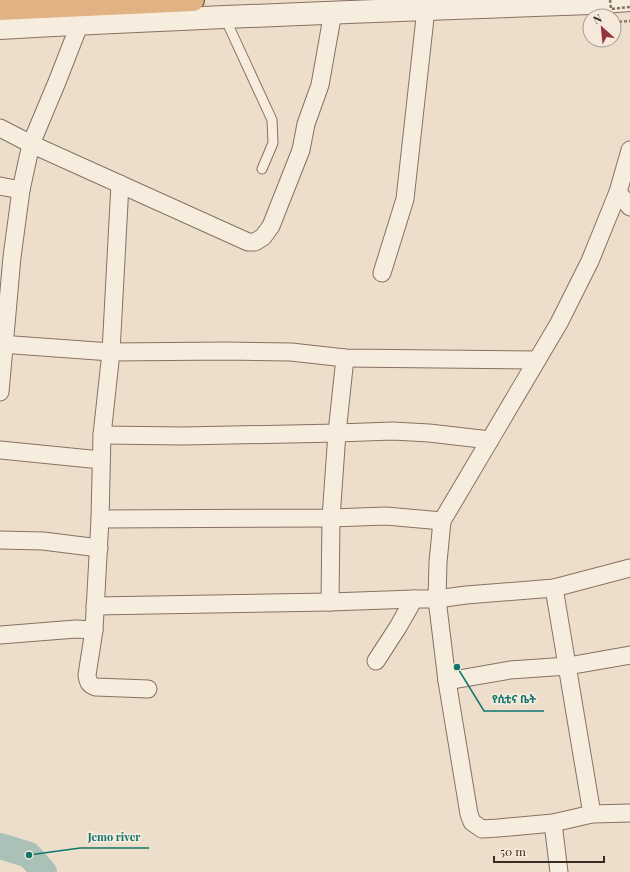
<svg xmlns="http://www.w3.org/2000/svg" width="630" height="872" font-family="'Playfair Display','Noto Sans Ethiopic',serif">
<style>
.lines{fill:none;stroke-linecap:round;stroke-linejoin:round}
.river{stroke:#abc1b8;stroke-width:26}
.service-casing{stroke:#887160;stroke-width:11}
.minor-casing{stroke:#887160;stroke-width:19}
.tertiary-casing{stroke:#887160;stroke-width:24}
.trunk-casing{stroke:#564033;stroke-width:24}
.path{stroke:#887160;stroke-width:2.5;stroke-dasharray:3 2;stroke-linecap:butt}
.service{stroke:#f7edde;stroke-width:9}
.minor{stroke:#f7edde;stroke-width:17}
.tertiary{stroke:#f7edde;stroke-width:22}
.trunk{stroke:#e0b284;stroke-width:22}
.path-bridge{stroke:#887160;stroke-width:2.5;stroke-dasharray:3 2;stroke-linecap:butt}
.leader{fill:none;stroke:#0f766e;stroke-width:1.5}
.callout-dot{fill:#0f766e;stroke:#f4e9da;stroke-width:1.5}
.callout-label{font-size:11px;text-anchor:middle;font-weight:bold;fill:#0f766e;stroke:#f4e9da;stroke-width:4;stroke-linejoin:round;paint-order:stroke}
</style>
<rect width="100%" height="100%" fill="#ecdecb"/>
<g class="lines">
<path class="river" d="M 0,846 L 29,855 L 44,872"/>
<defs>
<path id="service" d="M 225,18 L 272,120 L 273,143 L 262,169"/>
<g id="minor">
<path d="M 0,128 L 31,144 L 248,242 L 255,242 L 263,237 L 271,226 L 301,150 L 306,124 L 320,85 L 333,12"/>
<path d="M 630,150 L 618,192 L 630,207"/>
<path d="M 120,184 L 111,352 L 102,435 L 100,519 L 94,630 L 87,675 C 88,682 89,685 96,687 L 148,689"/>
<path d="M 0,186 L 21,190"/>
<path d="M 618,192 L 590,261 L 559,323 L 442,521 L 438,562 L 437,599 L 447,681 L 469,814 L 472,822 L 482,829 L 498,828 L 553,823 L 592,814 L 630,813"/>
<path d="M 382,273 L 405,199 L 426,9"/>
<path d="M 0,344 L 111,352 L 228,351 L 291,352 L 345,358 L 536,360"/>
<path d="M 0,392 L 12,257 L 21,190 L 31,144 L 57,82 L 80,23"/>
<path d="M 102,435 L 184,436 L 337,433 L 393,431 L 429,433 L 490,440"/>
<path d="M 0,450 L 101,460"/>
<path d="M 100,519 L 331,518 L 386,516 L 442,521"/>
<path d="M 0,540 L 43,541 L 99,548"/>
<path d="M 554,588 L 592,814"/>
<path d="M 330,602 L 331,518 L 337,433 L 345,358"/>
<path d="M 95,606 L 330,602 L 414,599"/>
<path d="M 0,635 L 76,629 L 94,630"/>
<path d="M 376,661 L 398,627 L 414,599 L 437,599 L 466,595 L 554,588 L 630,568"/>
<path d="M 447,681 L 510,670 L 568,666 L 630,655"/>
<path d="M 553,823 L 559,872"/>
</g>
<path id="tertiary" d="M 0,28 C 197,17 394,10 591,3 L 630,0"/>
<path id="trunk" d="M 0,9 L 193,0"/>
</defs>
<use href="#service" class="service-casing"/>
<use href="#minor" class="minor-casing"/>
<use href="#tertiary" class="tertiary-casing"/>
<use href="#trunk" class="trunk-casing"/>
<path class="path" d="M 614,22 L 630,21"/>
<use href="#service" class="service"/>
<use href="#minor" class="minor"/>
<use href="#tertiary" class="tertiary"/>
<use href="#trunk" class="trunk"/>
<path class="path-bridge" d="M 610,0 L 611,9 L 630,7"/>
</g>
<path class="leader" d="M457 667L484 711H544M29 855L80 848H149"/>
<g class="callout-dot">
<circle cx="457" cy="667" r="4"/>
<circle cx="29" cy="855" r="4"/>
</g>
<g class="callout-label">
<text x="514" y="703">የሲቲና ቤት</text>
<text x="114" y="841">Jemo river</text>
</g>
<g transform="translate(602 28) rotate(333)"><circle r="19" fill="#f4e9da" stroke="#aa9d90"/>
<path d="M0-3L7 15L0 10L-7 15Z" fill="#93343f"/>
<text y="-6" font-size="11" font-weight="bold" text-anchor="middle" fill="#3a2b22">N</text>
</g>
<path d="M494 856v6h110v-6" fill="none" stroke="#3a2b22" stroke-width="2"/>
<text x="500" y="856" font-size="12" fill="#3a2b22" stroke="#f4e9da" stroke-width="3" paint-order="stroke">50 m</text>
</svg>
